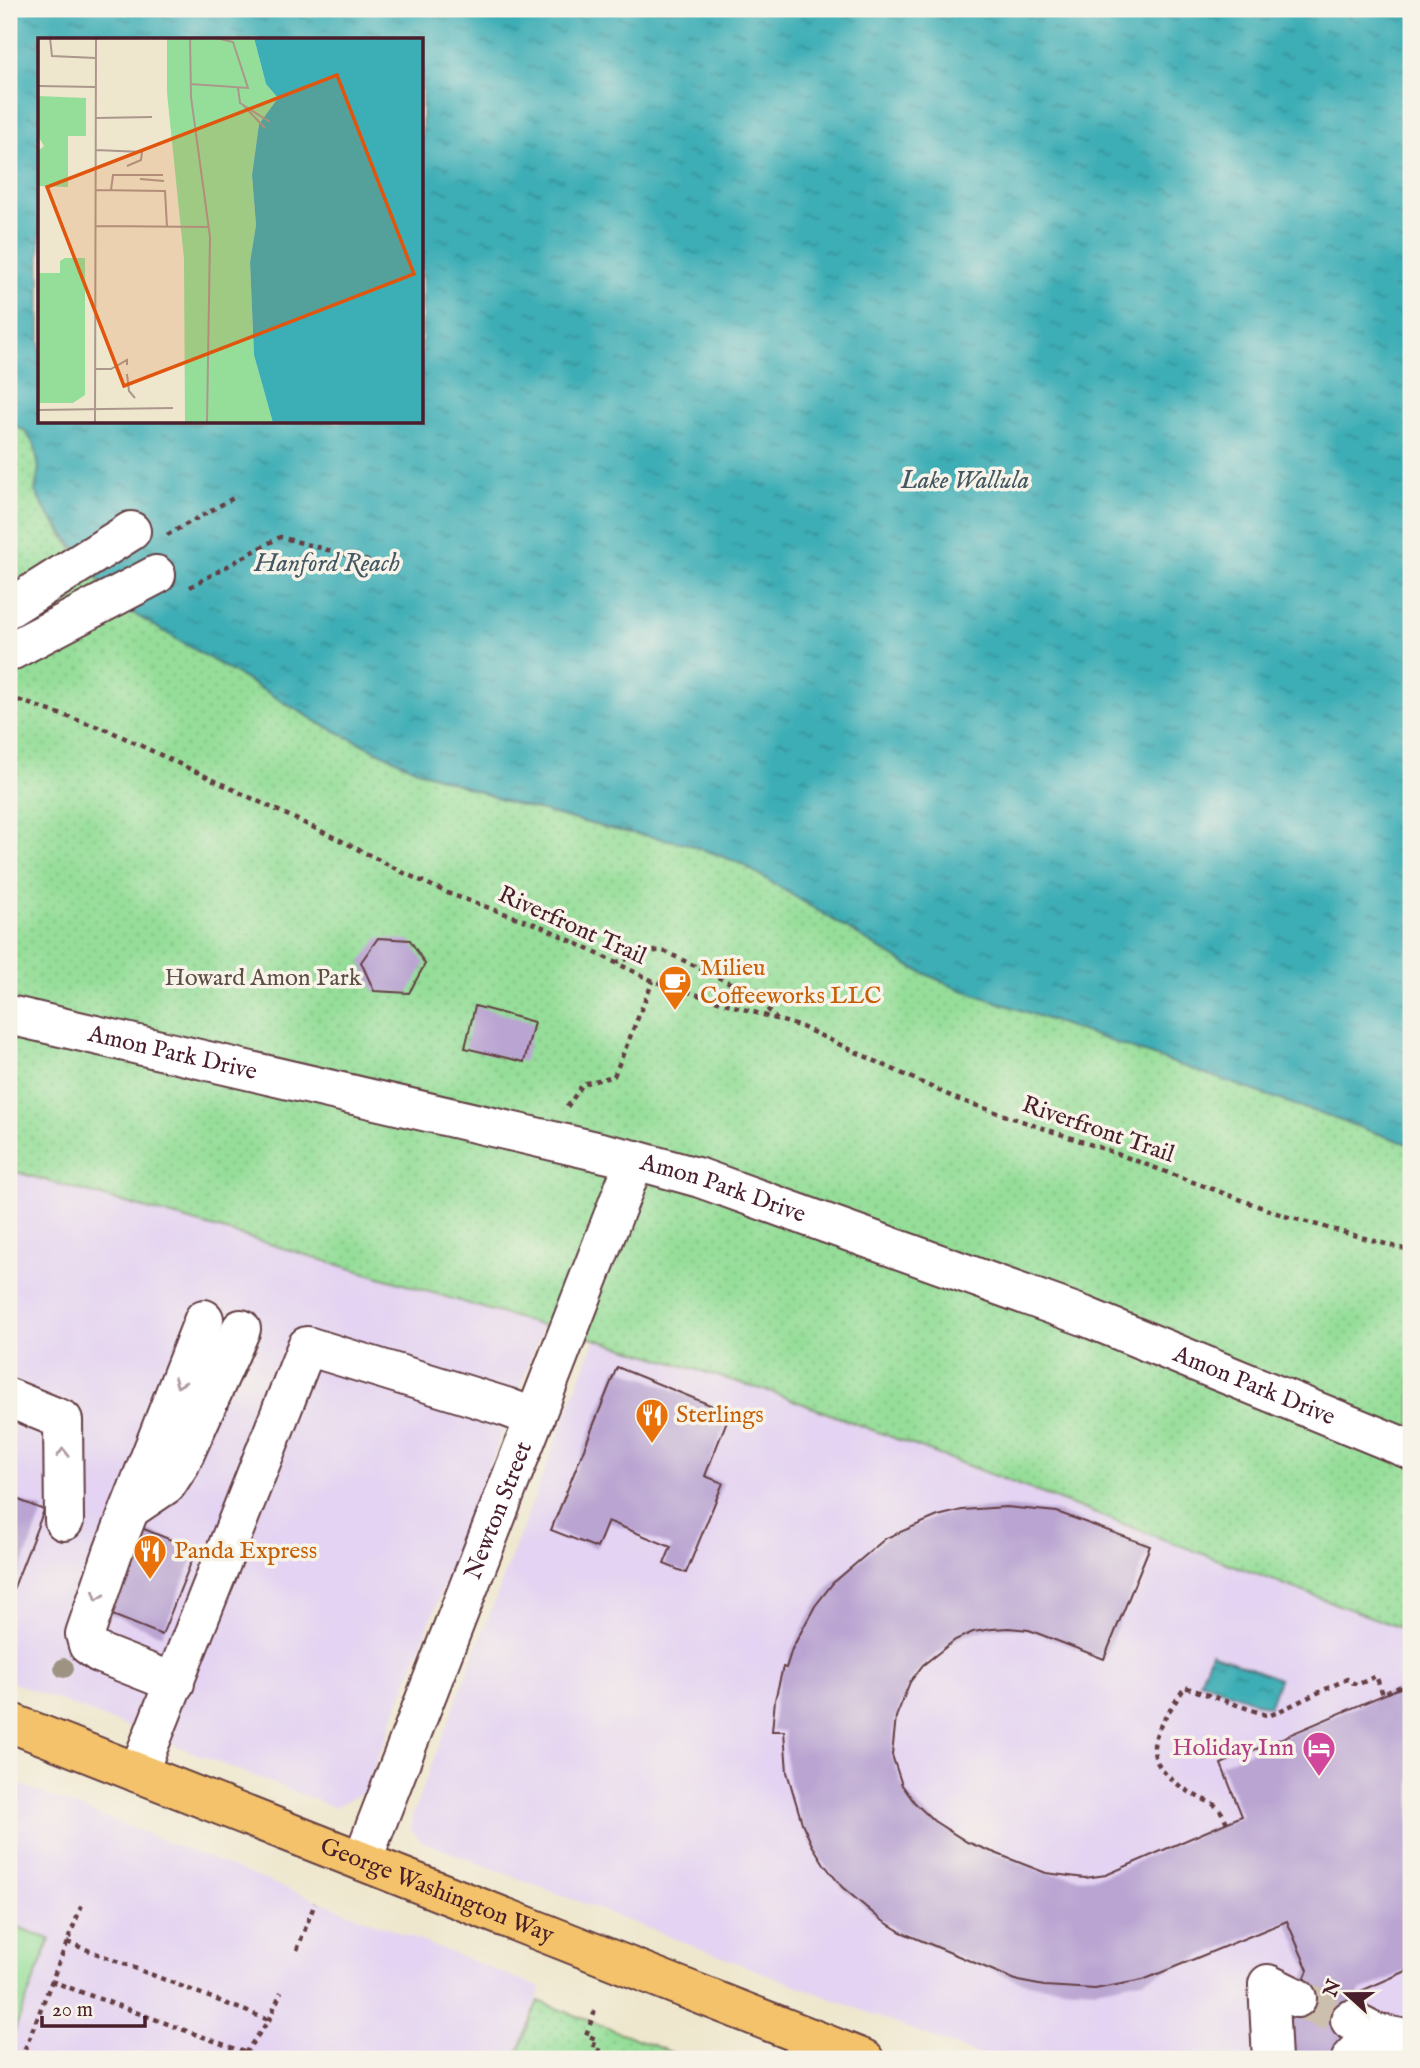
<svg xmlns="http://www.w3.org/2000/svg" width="1420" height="2068" font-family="'IM FELL English',serif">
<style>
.built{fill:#e4d3f2}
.green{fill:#95de99;stroke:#707e62;stroke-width:2}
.park{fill:url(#park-dots);stroke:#707e62;stroke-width:2}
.water{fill:url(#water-ripples);stroke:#436670;stroke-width:2;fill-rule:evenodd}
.building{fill:#baa4d2}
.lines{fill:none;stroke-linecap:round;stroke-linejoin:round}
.minor-tunnel{stroke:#cdbfad;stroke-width:38;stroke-dasharray:38 19;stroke-linecap:butt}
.minor-casing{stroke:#633d43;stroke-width:42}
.major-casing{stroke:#633d43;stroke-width:42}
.path{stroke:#633d43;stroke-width:4.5;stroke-dasharray:5 5;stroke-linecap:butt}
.minor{stroke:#fff;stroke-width:38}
.major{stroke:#f3c26a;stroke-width:38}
.tree{fill:#9e9383}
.oneway{stroke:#ae9aa0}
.labels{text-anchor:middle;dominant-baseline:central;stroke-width:7;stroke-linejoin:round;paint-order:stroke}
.street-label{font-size:24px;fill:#4a1f2b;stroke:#f7f3e8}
.food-label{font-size:24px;fill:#c56008;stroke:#f7f3e8;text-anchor:start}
.park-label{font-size:24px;fill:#5d4f46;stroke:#f7f3e8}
.hotel-label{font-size:24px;fill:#b23c85;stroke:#f7f3e8;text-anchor:end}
.water-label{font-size:26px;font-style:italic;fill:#445863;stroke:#f7f3e8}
.inset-road{fill:none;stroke:#ac978c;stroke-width:2}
.view{fill:#e0560e;fill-opacity:0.15;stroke:#e0560e;stroke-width:3.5}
.inset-edge{fill:none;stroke:#4a1f2b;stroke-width:3.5}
</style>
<defs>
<pattern id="park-dots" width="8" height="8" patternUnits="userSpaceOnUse" patternTransform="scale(1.75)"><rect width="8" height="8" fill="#95de99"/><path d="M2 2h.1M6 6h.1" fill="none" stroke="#82be84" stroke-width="1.8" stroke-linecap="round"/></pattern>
<pattern id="water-ripples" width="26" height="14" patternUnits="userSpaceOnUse" patternTransform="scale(1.75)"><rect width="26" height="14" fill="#3caeb6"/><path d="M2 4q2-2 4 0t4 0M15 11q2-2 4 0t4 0" fill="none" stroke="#348d94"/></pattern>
</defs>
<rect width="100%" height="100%" fill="#f7f3e8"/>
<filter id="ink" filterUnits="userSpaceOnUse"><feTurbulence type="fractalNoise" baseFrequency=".0143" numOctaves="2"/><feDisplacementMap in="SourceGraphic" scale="14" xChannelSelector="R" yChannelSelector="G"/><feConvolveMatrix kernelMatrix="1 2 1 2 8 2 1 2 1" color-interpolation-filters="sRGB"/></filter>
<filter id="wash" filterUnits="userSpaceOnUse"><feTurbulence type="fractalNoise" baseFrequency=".00686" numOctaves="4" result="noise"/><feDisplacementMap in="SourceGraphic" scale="28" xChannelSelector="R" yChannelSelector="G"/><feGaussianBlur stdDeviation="1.57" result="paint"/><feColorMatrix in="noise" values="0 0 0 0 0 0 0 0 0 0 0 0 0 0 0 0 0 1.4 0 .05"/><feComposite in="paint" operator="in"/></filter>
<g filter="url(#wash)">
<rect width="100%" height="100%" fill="#eee7cd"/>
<g class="built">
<path d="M 9,1170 L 226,1231 L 543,1326 L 365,1792 L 334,1807 L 9,1681 Z"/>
<path d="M 595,1339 L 774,1393 L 1411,1632 L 1411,2059 L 988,2059 L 421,1841 L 411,1829 L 412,1816 Z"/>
<path d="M 9,1780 L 541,1988 L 516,2059 L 9,2059 Z"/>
</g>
<path class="green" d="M 9,1924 L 50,1939 L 9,2045 Z"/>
<g class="park">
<path d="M 9,424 L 24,430 L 35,445 L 39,469 L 35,491 L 46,511 L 74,551 L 119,605 L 323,725 L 415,769 L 508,802 L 611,829 L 685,843 L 740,863 L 909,966 L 954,987 L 1411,1145 L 1411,1632 L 774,1393 L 595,1339 L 543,1326 L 226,1231 L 9,1170 Z"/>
<path d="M 538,2001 L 689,2059 L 516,2059 Z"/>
</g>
<g class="water">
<path d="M 9,9 L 1411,9 L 1411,1145 L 954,987 L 909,966 L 740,863 L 685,843 L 611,829 L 508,802 L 415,769 L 323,725 L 119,605 L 46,511 L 35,491 L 39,469 L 35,445 L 24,430 L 9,424 ZM 40,40 L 422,40 L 422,422 L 40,422 Z"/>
<path d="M 1211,1653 L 1279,1679 L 1269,1707 L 1200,1681 Z"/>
</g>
<g id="blocks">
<g class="building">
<path d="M 378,938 L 410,940 L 425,964 L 409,993 L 374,991 L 361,962 Z"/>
<path d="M 475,1006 L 534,1022 L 524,1062 L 465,1048 Z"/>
<path d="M 617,1367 L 730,1413 L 705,1476 L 723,1483 L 686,1573 L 664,1564 L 671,1547 L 608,1521 L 597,1548 L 551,1530 Z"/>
<path d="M 9,1496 L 44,1510 L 9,1600 Z"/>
<path d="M 1006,1507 L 1057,1512 L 1150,1546 L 1104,1659 L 1029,1630 L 1009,1628 L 992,1629 L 973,1632 L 955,1640 L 923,1665 L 910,1682 L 896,1717 L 892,1755 L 902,1785 L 915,1803 L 934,1821 L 967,1842 L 1046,1873 L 1085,1878 L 1106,1875 L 1242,1816 L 1221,1764 L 1411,1683 L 1411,1969 L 1361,1991 L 1335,2058 L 1290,2059 L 1281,2037 L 1308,1970 L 1287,1921 L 1143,1980 L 1095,1989 L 1044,1986 L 1018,1981 L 901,1932 L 880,1919 L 842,1887 L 824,1864 L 812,1845 L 802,1823 L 787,1772 L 784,1731 L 772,1731 L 775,1700 L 783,1667 L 786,1668 L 792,1649 L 815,1606 L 833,1583 L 886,1538 L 938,1516 L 962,1510 Z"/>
<path d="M 139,1527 L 196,1550 L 162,1635 L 105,1612 Z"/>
</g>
</g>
</g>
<g filter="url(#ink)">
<use href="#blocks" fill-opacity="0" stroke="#633d43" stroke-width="2"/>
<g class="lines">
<path class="minor-tunnel" d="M 1297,1998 L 1350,2020"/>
<defs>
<g id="minor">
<path d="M 9,608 L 131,531"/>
<path d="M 9,652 L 156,575"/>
<path id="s1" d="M 9,1015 L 635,1160 L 700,1178 L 1084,1316 L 1411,1450"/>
<path d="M 9,1398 L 63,1420 L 64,1521"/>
<path d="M 130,1509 L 167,1484 L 180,1464 L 241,1329"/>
<path d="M 175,1683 L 99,1653 L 88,1645 L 85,1634 L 113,1552 L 204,1319"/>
<path d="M 138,1773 L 307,1346 L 506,1407 L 535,1418"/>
<path id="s2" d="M 362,1861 L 635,1160"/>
<path d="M 1350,2020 L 1375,2033 L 1411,2040"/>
<path d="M 1272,2059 L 1268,1984 L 1297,1998"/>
<path d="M 1351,2059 L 1375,2033"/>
</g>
<g id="major">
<path id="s3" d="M 9,1722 L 864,2059"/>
</g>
</defs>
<use href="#minor" class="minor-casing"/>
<use href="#major" class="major-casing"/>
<g class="path">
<path d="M 167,535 L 237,496"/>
<path d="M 190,587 L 280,537 L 372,562"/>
<path d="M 9,697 L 110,731 L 344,842 L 404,873 L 450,894 L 543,927 L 653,981 L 802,1027 L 957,1099 L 1104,1149 L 1285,1216 L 1411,1251"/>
<path d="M 615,962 C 632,960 650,947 666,952 L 757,996 L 776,1019"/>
<path d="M 567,1107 L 583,1084 L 614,1076 L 653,981"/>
<path d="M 1227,1823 C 1217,1800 1211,1805 1191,1793 C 1131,1757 1155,1733 1185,1687 L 1269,1716 L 1347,1679 L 1357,1685 L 1376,1676 L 1383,1694 L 1411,1682"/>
<path d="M 67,1942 L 269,2020"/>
<path d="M 297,1950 L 315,1903"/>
<path d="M 51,1981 L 263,2059"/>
<path d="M 595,2011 L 586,2035 L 596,2039 L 593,2048 L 603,2052 L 600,2059"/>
<path d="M 245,2053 L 269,2020 L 281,1992"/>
<path d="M 21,2059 L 83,1902"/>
</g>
<use href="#minor" class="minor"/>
<use href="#major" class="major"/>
</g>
<circle class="tree" cx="64" cy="1668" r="10"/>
<defs><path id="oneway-chevron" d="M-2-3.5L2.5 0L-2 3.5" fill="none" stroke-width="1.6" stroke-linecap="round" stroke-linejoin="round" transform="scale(1.75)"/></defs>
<g class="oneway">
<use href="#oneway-chevron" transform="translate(179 1383) rotate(111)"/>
<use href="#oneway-chevron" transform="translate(63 1453) rotate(-91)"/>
<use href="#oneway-chevron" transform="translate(98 1596) rotate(109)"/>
</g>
</g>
<defs>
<symbol id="cafe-pin" viewBox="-11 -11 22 30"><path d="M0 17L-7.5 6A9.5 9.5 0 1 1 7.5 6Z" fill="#e8710a" stroke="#f7f3e8"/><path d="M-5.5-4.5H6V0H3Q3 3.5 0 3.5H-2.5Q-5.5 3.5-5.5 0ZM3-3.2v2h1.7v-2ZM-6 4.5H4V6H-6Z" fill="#fff"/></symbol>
<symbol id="restaurant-pin" viewBox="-11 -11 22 30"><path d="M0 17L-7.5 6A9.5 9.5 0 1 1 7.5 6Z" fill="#e8710a" stroke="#f7f3e8"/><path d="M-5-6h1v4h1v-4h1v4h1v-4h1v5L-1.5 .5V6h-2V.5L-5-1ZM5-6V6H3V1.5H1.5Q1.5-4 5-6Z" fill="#fff"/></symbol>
<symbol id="hotel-pin" viewBox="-11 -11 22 30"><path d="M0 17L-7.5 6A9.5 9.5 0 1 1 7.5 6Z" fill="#d1479c" stroke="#f7f3e8"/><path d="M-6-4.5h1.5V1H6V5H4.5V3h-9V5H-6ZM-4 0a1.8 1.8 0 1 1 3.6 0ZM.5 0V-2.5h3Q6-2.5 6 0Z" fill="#fff"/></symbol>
</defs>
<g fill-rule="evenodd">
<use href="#cafe-pin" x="656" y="963" width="38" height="52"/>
<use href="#restaurant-pin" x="633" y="1396" width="38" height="52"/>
<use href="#restaurant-pin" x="131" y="1532" width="38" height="52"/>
<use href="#hotel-pin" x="1300" y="1729" width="38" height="52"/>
</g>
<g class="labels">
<g class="street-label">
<text transform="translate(572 926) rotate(24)">Riverfront Trail</text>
<text stroke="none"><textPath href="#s1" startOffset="168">Amon Park Drive</textPath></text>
<text transform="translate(1098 1130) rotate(19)">Riverfront Trail</text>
<text stroke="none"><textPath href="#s1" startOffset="735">Amon Park Drive</textPath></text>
<text stroke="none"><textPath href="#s1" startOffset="1302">Amon Park Drive</textPath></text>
<text stroke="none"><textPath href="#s2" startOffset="376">Newton Street</textPath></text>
<text stroke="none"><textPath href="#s3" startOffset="460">George Washington Way</textPath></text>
</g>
<g class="food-label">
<text x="700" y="968">Milieu<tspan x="700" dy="28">Coffeeworks LLC</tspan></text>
<text x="676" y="1415">Sterlings</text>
<text x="174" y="1551">Panda Express</text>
</g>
<g class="park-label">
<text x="263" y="978">Howard Amon Park</text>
</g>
<g class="hotel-label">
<text x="1294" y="1748">Holiday Inn</text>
</g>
<g class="water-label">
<text x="965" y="480">Lake Wallula</text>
<text x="327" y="563">Hanford Reach</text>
</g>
</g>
<g transform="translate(38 38)">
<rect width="385" height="385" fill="#eee7cd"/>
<path d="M 0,58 L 48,60 L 48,98 L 30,98 L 30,149 L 0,148 L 0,113 L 6,108 L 0,98 Z" fill="#95de99"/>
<path d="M 129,0 L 216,0 L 228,46 L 240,60 L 221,86 L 214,137 L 218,187 L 212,224 L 216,317 L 235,385 L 147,385 L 146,221 L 129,55 ZM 27,220 L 47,220 L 47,357 L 35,365 L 0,365 L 0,235 L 22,235 L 22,223 Z" fill="#95de99"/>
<path d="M 216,0 L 385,0 L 385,385 L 235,385 L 216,317 L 212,224 L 218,187 L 214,137 L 221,86 L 240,60 L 228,46 Z" fill="#3caeb6"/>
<path class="inset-road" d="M 12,0 L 14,18 L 58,20M 152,0 L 153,59 L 172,199 L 169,385M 152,46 L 210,50 L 195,4 L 178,0M 0,48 L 58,49M 200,50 L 202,65 L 232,84M 204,66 L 227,90M 58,80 L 114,79M 58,112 L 104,114 L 103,122 L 89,128M 102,141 L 126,143M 58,152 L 127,153 L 129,189M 73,152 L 75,137 L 125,137M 58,188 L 171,189M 57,331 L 73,331 L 89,322 L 89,327M 89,336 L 91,353 L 97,360M 0,372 L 135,370M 57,385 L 58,0"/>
<path class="view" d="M 299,37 L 376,236 L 86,348 L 9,149 Z"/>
<rect width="385" height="385" class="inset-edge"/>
</g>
<rect width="1420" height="2068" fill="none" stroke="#f7f3e8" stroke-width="35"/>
<g transform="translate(1347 1994) rotate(291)" stroke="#f7f3e8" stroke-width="5" paint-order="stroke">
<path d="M0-5L12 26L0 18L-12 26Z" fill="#4a1f2b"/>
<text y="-10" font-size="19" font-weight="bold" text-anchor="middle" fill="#4a1f2b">N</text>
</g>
<path d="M42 2016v10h103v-10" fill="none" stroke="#4a1f2b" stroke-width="3.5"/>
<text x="52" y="2016" font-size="21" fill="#4a1f2b" stroke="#f7f3e8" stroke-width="5" paint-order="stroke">20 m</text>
</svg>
